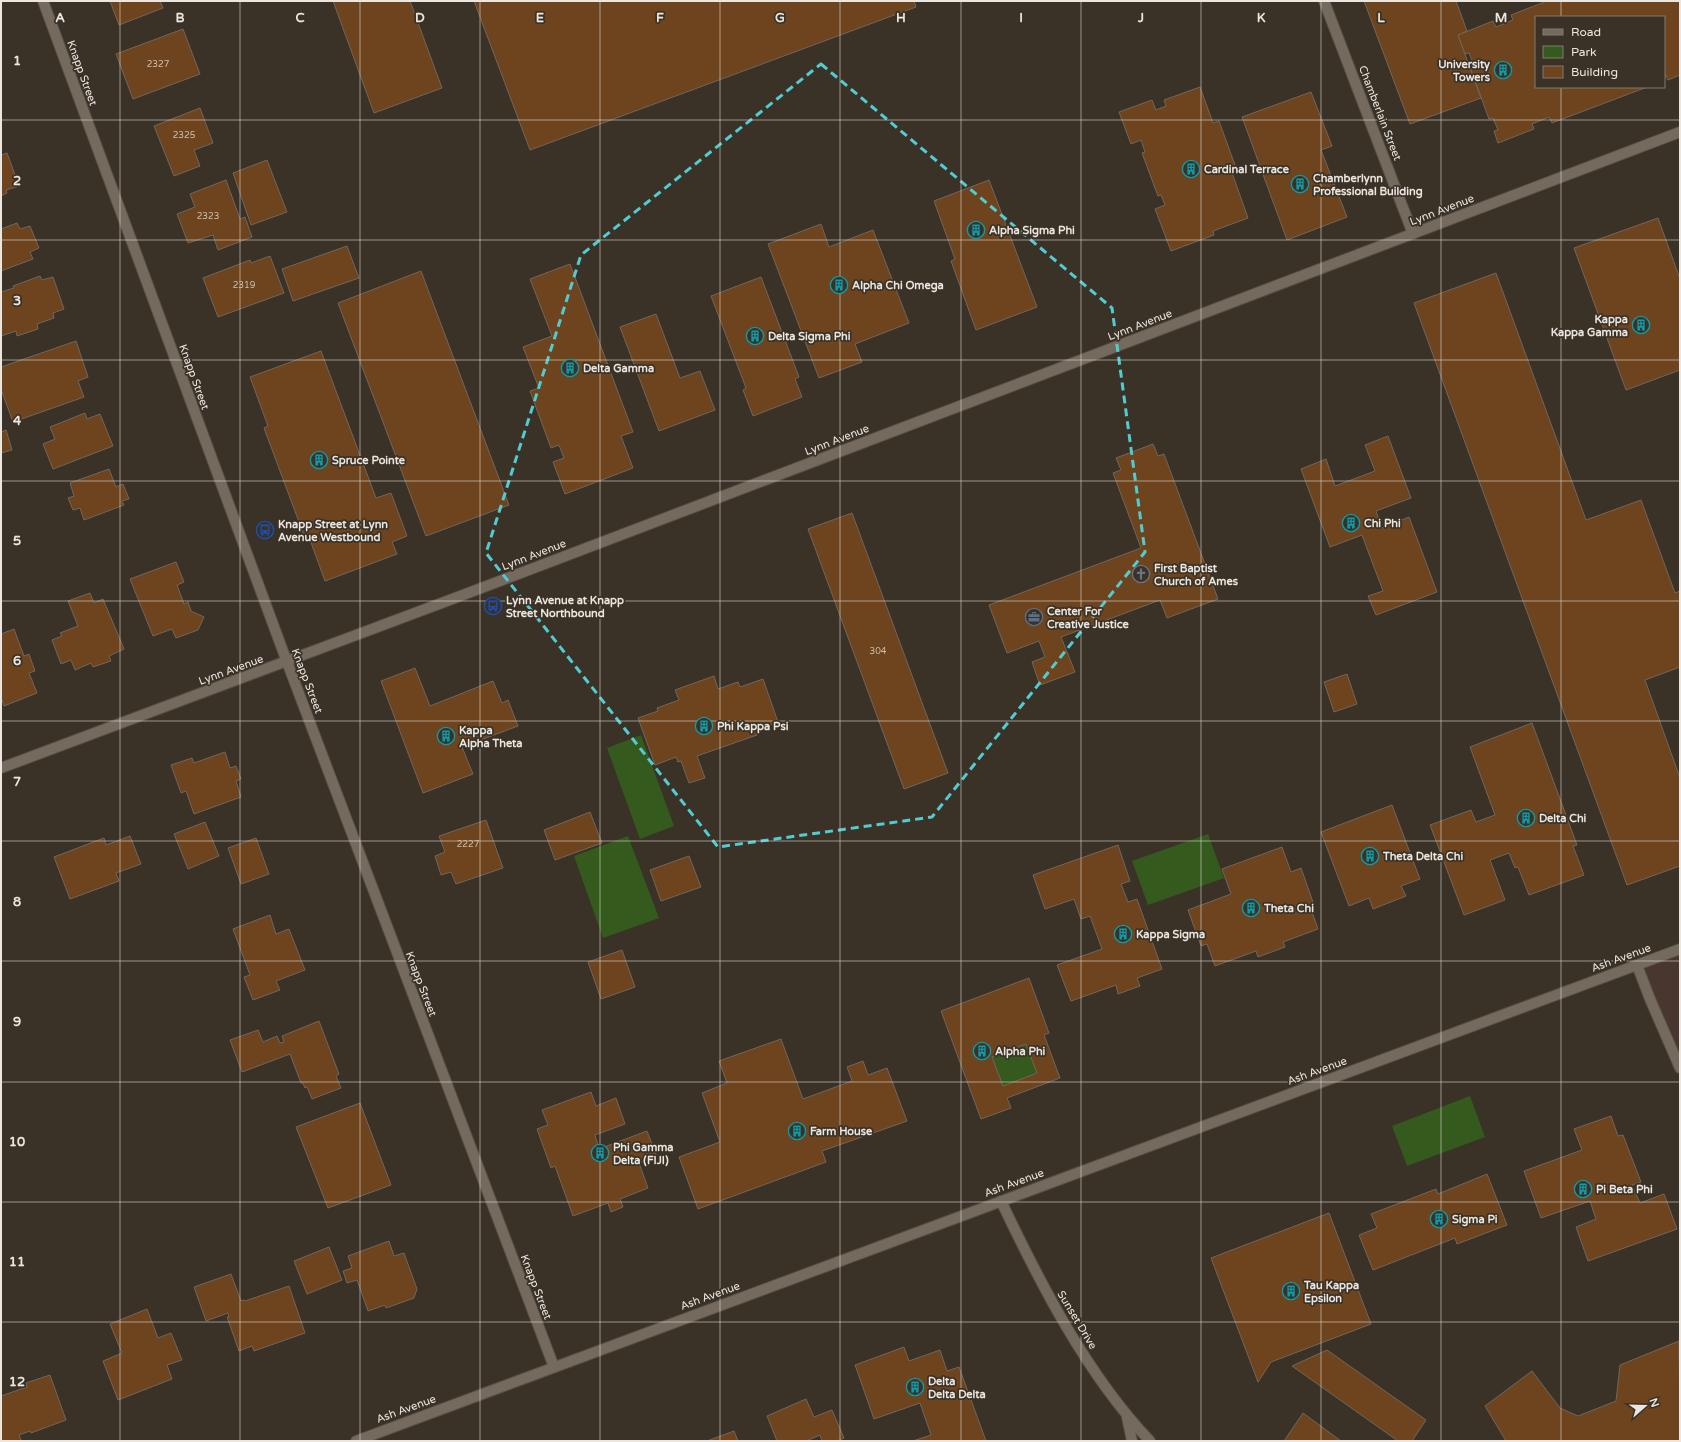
<svg xmlns="http://www.w3.org/2000/svg" width="1681" height="1442" font-family="'Varela Round',sans-serif">
<style>
.education{fill:#49362e}
.green{fill:#345a1e}
.building{fill:#6d441d;stroke:#72665c;fill-rule:evenodd}
.lines{fill:none;stroke-linecap:round;stroke-linejoin:round}
.minor-casing{stroke:#564f45;stroke-width:12}
.minor{stroke:#746b5e;stroke-width:10}
.marked{fill:none;stroke:#51ccd2;stroke-width:3;stroke-dasharray:8 5;stroke-linejoin:round}
.grid{fill:none;stroke:#ebe6df;stroke-width:1;stroke-opacity:0.55}
.labels{text-anchor:middle;dominant-baseline:central;stroke-width:3.5;stroke-linejoin:round;paint-order:stroke}
.number-label{font-size:9px;fill:#ccbeae}
.poi-label{font-size:11px;font-weight:bold;fill:#ebe6df;stroke:#3a3227;text-anchor:start}
.street-label{font-size:11px;fill:#ebe6df;stroke:#3a3227}
.grid-label{font-size:13px;text-anchor:middle;font-weight:bold;fill:#ebe6df;stroke:#3a3227;stroke-width:3.5;stroke-linejoin:round;paint-order:stroke}
</style>
<rect width="100%" height="100%" fill="#3a3227"/>
<path class="education" d="M 1680,949 L 1680,1068 L 1637,965 Z"/>
<g class="green">
<path d="M 641,735 L 674,826 L 640,839 L 607,748 Z"/>
<path d="M 1208,834 L 1224,878 L 1148,905 L 1132,861 Z"/>
<path d="M 628,836 L 659,918 L 603,938 L 574,856 Z"/>
<path d="M 1026,1044 L 1037,1073 L 1003,1086 L 992,1057 Z"/>
<path d="M 1470,1096 L 1485,1137 L 1407,1166 L 1392,1126 Z"/>
</g>
<g class="building">
<path d="M 110,1 L 160,1 L 163,8 L 119,25 Z"/>
<path d="M 333,1 L 410,1 L 442,88 L 374,113 Z"/>
<path d="M 474,1 L 914,1 L 916,7 L 530,150 Z"/>
<path d="M 1364,1 L 1456,1 L 1467,31 L 1458,35 L 1481,98 L 1410,124 Z"/>
<path d="M 1547,1 L 1680,1 L 1680,75 L 1668,80 L 1665,74 L 1664,74 L 1664,17 L 1536,17 L 1536,87 L 1647,87 L 1552,123 L 1549,117 L 1532,124 L 1534,129 L 1498,143 L 1494,131 L 1498,130 L 1493,118 L 1489,119 L 1470,67 L 1474,65 L 1469,53 L 1465,54 L 1458,35 L 1493,21 L 1496,27 L 1513,20 L 1511,15 Z"/>
<path d="M 183,29 L 200,74 L 133,99 L 116,54 Z"/>
<path d="M 1200,87 L 1213,123 L 1219,121 L 1236,168 L 1231,170 L 1248,218 L 1213,231 L 1214,235 L 1171,251 L 1155,209 L 1165,205 L 1161,195 L 1158,196 L 1142,153 L 1145,152 L 1141,140 L 1131,144 L 1119,112 L 1152,100 L 1156,110 L 1166,106 L 1164,100 Z"/>
<path d="M 1311,92 L 1332,146 L 1321,150 L 1347,217 L 1287,240 L 1242,117 Z"/>
<path d="M 200,108 L 213,143 L 194,150 L 200,166 L 174,176 L 154,126 Z"/>
<path d="M 7,153 L 19,186 L 6,190 L 7,193 L 1,196 L 1,155 Z"/>
<path d="M 267,160 L 287,212 L 251,225 L 233,173 Z"/>
<path d="M 226,180 L 240,219 L 245,217 L 252,237 L 218,250 L 213,235 L 188,243 L 177,214 L 195,207 L 190,194 Z"/>
<path d="M 989,180 L 1037,307 L 976,330 L 951,261 L 955,259 L 934,201 Z"/>
<path d="M 1658,218 L 1680,279 L 1680,370 L 1626,390 L 1574,248 Z"/>
<path d="M 17,223 L 20,229 L 30,226 L 39,248 L 30,252 L 33,259 L 1,271 L 1,229 Z"/>
<path d="M 821,224 L 829,247 L 873,230 L 909,323 L 855,344 L 862,362 L 819,378 L 768,244 Z"/>
<path d="M 347,246 L 359,278 L 293,301 L 282,269 Z"/>
<path d="M 270,256 L 284,293 L 218,317 L 203,278 L 250,260 L 251,263 Z"/>
<path d="M 570,264 L 633,432 L 621,436 L 633,468 L 565,494 L 553,462 L 564,458 L 559,445 L 551,448 L 530,391 L 539,388 L 523,347 L 552,336 L 530,279 Z"/>
<path d="M 421,271 L 509,505 L 426,536 L 338,303 Z"/>
<path d="M 1496,273 L 1586,520 L 1641,500 L 1675,593 L 1680,591 L 1680,667 L 1645,680 L 1680,778 L 1680,866 L 1627,885 L 1414,303 Z"/>
<path d="M 40,276 L 42,280 L 53,277 L 64,309 L 53,313 L 54,318 L 37,324 L 38,329 L 17,336 L 16,331 L 1,336 L 1,340 L 1,292 L 14,288 L 13,286 Z"/>
<path d="M 761,277 L 799,377 L 795,379 L 802,397 L 753,416 L 743,390 L 746,388 L 711,296 Z"/>
<path d="M 656,314 L 680,378 L 700,371 L 715,410 L 659,431 L 620,327 Z"/>
<path d="M 76,341 L 88,377 L 78,381 L 84,397 L 13,422 L 1,389 L 1,367 Z"/>
<path d="M 321,351 L 376,498 L 391,493 L 407,536 L 392,542 L 397,554 L 325,581 L 309,537 L 305,538 L 264,428 L 268,426 L 250,377 Z"/>
<path d="M 85,413 L 87,419 L 100,414 L 113,446 L 53,469 L 43,444 L 55,439 L 50,427 Z"/>
<path d="M 6,430 L 12,450 L 1,453 L 1,432 Z"/>
<path d="M 1388,436 L 1411,498 L 1376,511 L 1382,528 L 1409,517 L 1437,592 L 1376,615 L 1368,596 L 1383,591 L 1362,535 L 1330,547 L 1301,469 L 1326,459 L 1335,486 L 1375,471 L 1365,445 Z"/>
<path d="M 1153,444 L 1158,456 L 1164,454 L 1218,599 L 1167,618 L 1160,600 L 1061,637 L 1075,672 L 1040,685 L 1032,662 L 1045,657 L 1039,641 L 1007,653 L 989,605 L 1141,548 L 1113,473 L 1121,470 L 1116,458 Z"/>
<path d="M 109,469 L 116,487 L 123,484 L 129,499 L 122,501 L 124,505 L 84,520 L 80,508 L 73,510 L 68,498 L 74,496 L 70,483 Z"/>
<path d="M 852,513 L 948,773 L 904,789 L 808,529 Z"/>
<path d="M 176,562 L 184,582 L 177,585 L 184,604 L 188,602 L 191,611 L 204,617 L 198,630 L 176,638 L 172,629 L 153,636 L 130,579 Z"/>
<path d="M 90,593 L 94,603 L 103,599 L 124,649 L 109,656 L 111,661 L 93,667 L 91,663 L 75,670 L 71,660 L 61,664 L 52,640 L 62,636 L 60,633 L 78,626 L 68,601 Z"/>
<path d="M 14,629 L 24,656 L 29,654 L 35,671 L 29,673 L 37,693 L 4,706 L 1,697 L 1,634 Z"/>
<path d="M 415,668 L 430,706 L 493,681 L 502,703 L 508,700 L 518,726 L 462,747 L 473,774 L 423,793 L 381,681 Z"/>
<path d="M 1347,674 L 1357,704 L 1334,712 L 1324,682 Z"/>
<path d="M 714,676 L 718,689 L 738,682 L 740,687 L 763,679 L 778,722 L 756,730 L 757,735 L 697,756 L 705,778 L 689,783 L 681,761 L 678,762 L 676,757 L 655,765 L 638,718 L 658,711 L 657,708 L 679,700 L 675,690 Z"/>
<path d="M 1532,723 L 1577,845 L 1573,846 L 1584,875 L 1529,895 L 1518,867 L 1515,868 L 1509,853 L 1490,860 L 1505,900 L 1464,915 L 1430,825 L 1471,810 L 1476,822 L 1495,815 L 1470,747 Z"/>
<path d="M 225,752 L 230,768 L 236,766 L 241,779 L 236,781 L 241,797 L 194,814 L 186,791 L 181,793 L 171,765 L 192,758 L 194,763 Z"/>
<path d="M 1392,805 L 1420,879 L 1401,886 L 1406,896 L 1373,909 L 1369,898 L 1349,906 L 1321,832 Z"/>
<path d="M 590,812 L 602,843 L 555,860 L 544,830 Z"/>
<path d="M 486,820 L 503,868 L 456,884 L 451,872 L 441,875 L 435,856 L 445,852 L 439,836 Z"/>
<path d="M 205,822 L 219,856 L 188,869 L 174,834 Z"/>
<path d="M 130,836 L 141,864 L 116,873 L 119,881 L 70,899 L 54,857 L 104,838 L 106,845 Z"/>
<path d="M 256,838 L 269,874 L 241,884 L 228,848 Z"/>
<path d="M 1118,845 L 1130,881 L 1121,884 L 1128,902 L 1137,899 L 1162,969 L 1137,978 L 1140,986 L 1118,994 L 1116,985 L 1071,1001 L 1057,965 L 1102,949 L 1090,916 L 1081,919 L 1074,899 L 1045,909 L 1033,875 Z"/>
<path d="M 1282,847 L 1291,872 L 1301,868 L 1314,905 L 1310,906 L 1318,929 L 1283,942 L 1285,947 L 1258,957 L 1256,951 L 1215,966 L 1207,944 L 1201,946 L 1188,910 L 1231,894 L 1222,869 Z"/>
<path d="M 689,856 L 701,887 L 661,901 L 650,870 Z"/>
<path d="M 270,915 L 276,934 L 289,929 L 305,970 L 276,981 L 280,990 L 253,1000 L 244,977 L 250,975 L 233,929 Z"/>
<path d="M 622,950 L 635,987 L 601,999 L 588,962 Z"/>
<path d="M 1029,978 L 1049,1033 L 1044,1035 L 1060,1078 L 1007,1098 L 1011,1108 L 981,1119 L 941,1011 ZM 1026,1044 L 1037,1073 L 1003,1086 L 992,1057 Z"/>
<path d="M 319,1021 L 339,1074 L 336,1076 L 341,1088 L 312,1099 L 307,1087 L 305,1088 L 303,1083 L 301,1083 L 290,1054 L 242,1072 L 230,1040 L 258,1030 L 263,1042 L 277,1036 L 280,1043 L 284,1042 L 282,1036 Z"/>
<path d="M 781,1039 L 803,1099 L 852,1081 L 847,1067 L 863,1061 L 868,1075 L 887,1068 L 907,1121 L 822,1151 L 826,1162 L 698,1209 L 679,1157 L 720,1142 L 702,1093 L 727,1083 L 719,1061 Z"/>
<path d="M 591,1092 L 596,1106 L 616,1098 L 625,1124 L 595,1135 L 599,1149 L 647,1131 L 657,1157 L 639,1163 L 648,1188 L 620,1199 L 623,1207 L 611,1212 L 608,1203 L 573,1216 L 555,1166 L 551,1168 L 537,1129 L 548,1125 L 542,1110 Z"/>
<path d="M 360,1103 L 391,1185 L 328,1208 L 296,1127 Z"/>
<path d="M 1611,1116 L 1618,1136 L 1623,1135 L 1641,1182 L 1632,1185 L 1640,1203 L 1664,1194 L 1677,1229 L 1588,1261 L 1576,1227 L 1596,1219 L 1590,1201 L 1541,1218 L 1524,1171 L 1582,1150 L 1574,1129 Z"/>
<path d="M 1487,1174 L 1507,1225 L 1457,1244 L 1455,1238 L 1373,1270 L 1359,1235 L 1377,1228 L 1371,1214 L 1436,1189 L 1438,1194 Z"/>
<path d="M 1329,1213 L 1371,1324 L 1271,1362 L 1258,1382 L 1211,1258 Z"/>
<path d="M 389,1241 L 394,1256 L 404,1253 L 417,1289 L 414,1298 L 386,1308 L 385,1305 L 368,1311 L 357,1280 L 347,1283 L 343,1271 L 352,1268 L 348,1256 Z"/>
<path d="M 329,1247 L 342,1280 L 307,1294 L 294,1261 Z"/>
<path d="M 231,1274 L 241,1301 L 244,1300 L 245,1301 L 289,1286 L 305,1333 L 254,1351 L 252,1346 L 239,1351 L 227,1317 L 229,1317 L 228,1313 L 206,1321 L 194,1287 Z"/>
<path d="M 147,1309 L 158,1338 L 171,1333 L 182,1360 L 167,1365 L 172,1379 L 118,1400 L 103,1361 L 122,1353 L 110,1324 Z"/>
<path d="M 1679,1341 L 1680,1441 L 1506,1441 L 1485,1406 L 1532,1371 L 1560,1408 L 1578,1416 L 1616,1401 L 1620,1365 Z"/>
<path d="M 904,1347 L 909,1361 L 940,1350 L 947,1371 L 959,1367 L 986,1441 L 913,1441 L 931,1435 L 920,1403 L 874,1419 L 855,1365 Z"/>
<path d="M 1327,1350 L 1426,1420 L 1412,1441 L 1398,1441 L 1292,1366 Z"/>
<path d="M 50,1375 L 66,1420 L 31,1433 L 30,1431 L 19,1435 L 21,1440 L 19,1441 L 1,1441 L 1,1396 L 27,1387 L 26,1383 Z"/>
<path d="M 806,1399 L 814,1417 L 832,1410 L 844,1438 L 837,1441 L 822,1441 L 820,1435 L 806,1441 L 777,1441 L 767,1416 Z"/>
<path d="M 1303,1413 L 1341,1441 L 1284,1441 Z"/>
<path d="M 734,1431 L 738,1441 L 707,1441 Z"/>
</g>
<g class="lines">
<defs>
<g id="minor">
<path d="M 43,1 L 287,662 L 554,1367"/>
<path d="M 1324,1 L 1413,234"/>
<path d="M 1,768 L 455,598 L 1680,132"/>
<path d="M 1637,965 L 1650,999 L 1680,1068"/>
<path d="M 1001,1201 C 1040,1283 1087,1375 1150,1441"/>
<path d="M 1127,1417 L 1132,1441"/>
<path d="M 356,1441 L 1680,949"/>
</g>
</defs>
<use href="#minor" class="minor-casing"/>
<use href="#minor" class="minor"/>
</g>
<path class="marked" d="M 821,64 L 1112,308 L 1145,552 L 932,817 L 718,847 L 486,553 L 581,255 Z"/>
<path class="grid" d="M 120,1 L 120,1441M 240,1 L 240,1441M 360,1 L 360,1441M 480,1 L 480,1441M 600,1 L 600,1441M 720,1 L 720,1441M 840,1 L 840,1441M 961,1 L 961,1441M 1081,1 L 1081,1441M 1201,1 L 1201,1441M 1321,1 L 1321,1441M 1441,1 L 1441,1441M 1561,1 L 1561,17M 1561,87 L 1561,1441M 1,120 L 1680,120M 1,240 L 1680,240M 1,360 L 1680,360M 1,481 L 1680,481M 1,601 L 1680,601M 1,721 L 1680,721M 1,841 L 1680,841M 1,961 L 1680,961M 1,1082 L 1680,1082M 1,1202 L 1680,1202M 1,1322 L 1680,1322"/>
<defs>
<symbol id="building-ring" viewBox="-11 -11 22 22"><circle r="9.5" fill="#3a3227" stroke="#0f9aa8" stroke-width="1.5"/><path d="M-4-6H4V6H1V3H-1V6H-4ZM-2.5-4.3h1.7v1.8h-1.7ZM.8-4.3h1.7v1.8H.8ZM-2.5-1h1.7V.8h-1.7ZM.8-1h1.7V.8H.8Z" fill="#0f9aa8"/></symbol>
<symbol id="bus-ring" viewBox="-11 -11 22 22"><circle r="9.5" fill="#3a3227" stroke="#1a4fb4" stroke-width="1.5"/><path d="M-5-6H5V4H4V6H2V4H-2V6H-4V4H-5ZM-3.5-4V0h7V-4ZM-3.5 1.2v1.5H-2V1.2ZM2 1.2v1.5H3.5V1.2Z" fill="#1a4fb4"/></symbol>
<symbol id="church-ring" viewBox="-11 -11 22 22"><circle r="9.5" fill="#3a3227" stroke="#6b7280" stroke-width="1.5"/><path d="M-1.2-6h2.4v3.5h3.3v2.4h-3.3V6h-2.4V-.1h-3.3v-2.4h3.3Z" fill="#6b7280"/></symbol>
<symbol id="office-ring" viewBox="-11 -11 22 22"><circle r="9.5" fill="#3a3227" stroke="#5c6f8a" stroke-width="1.5"/><path d="M-6-3h4V-5.5h4V-3h4V5H-6ZM-1-4.5V-3h2v-1.5ZM-6 0V1H6V0Z" fill="#5c6f8a"/></symbol>
</defs>
<g fill-rule="evenodd">
<use href="#building-ring" x="1493" y="60" width="20" height="20"/>
<use href="#building-ring" x="1181" y="159" width="20" height="20"/>
<use href="#building-ring" x="1290" y="174" width="20" height="20"/>
<use href="#building-ring" x="966" y="220" width="20" height="20"/>
<use href="#building-ring" x="829" y="275" width="20" height="20"/>
<use href="#building-ring" x="1631" y="315" width="20" height="20"/>
<use href="#building-ring" x="745" y="326" width="20" height="20"/>
<use href="#building-ring" x="560" y="358" width="20" height="20"/>
<use href="#building-ring" x="309" y="450" width="20" height="20"/>
<use href="#building-ring" x="1341" y="513" width="20" height="20"/>
<use href="#bus-ring" x="255" y="520" width="20" height="20"/>
<use href="#church-ring" x="1131" y="564" width="20" height="20"/>
<use href="#bus-ring" x="483" y="596" width="20" height="20"/>
<use href="#office-ring" x="1024" y="607" width="20" height="20"/>
<use href="#building-ring" x="694" y="716" width="20" height="20"/>
<use href="#building-ring" x="436" y="726" width="20" height="20"/>
<use href="#building-ring" x="1516" y="808" width="20" height="20"/>
<use href="#building-ring" x="1360" y="846" width="20" height="20"/>
<use href="#building-ring" x="1241" y="898" width="20" height="20"/>
<use href="#building-ring" x="1113" y="924" width="20" height="20"/>
<use href="#building-ring" x="972" y="1041" width="20" height="20"/>
<use href="#building-ring" x="787" y="1121" width="20" height="20"/>
<use href="#building-ring" x="590" y="1143" width="20" height="20"/>
<use href="#building-ring" x="1573" y="1179" width="20" height="20"/>
<use href="#building-ring" x="1429" y="1209" width="20" height="20"/>
<use href="#building-ring" x="1281" y="1281" width="20" height="20"/>
<use href="#building-ring" x="905" y="1377" width="20" height="20"/>
</g>
<g class="labels">
<g class="number-label">
<text x="158" y="64">2327</text>
<text x="184" y="135">2325</text>
<text x="208" y="216">2323</text>
<text x="244" y="285">2319</text>
<text x="878" y="651">304</text>
<text x="468" y="844">2227</text>
</g>
<g class="poi-label">
<text x="1490" y="64" text-anchor="end">University<tspan x="1490" dy="13">Towers</tspan></text>
<text x="1204" y="169">Cardinal Terrace</text>
<text x="1313" y="178">Chamberlynn<tspan x="1313" dy="13">Professional Building</tspan></text>
<text x="989" y="230">Alpha Sigma Phi</text>
<text x="852" y="285">Alpha Chi Omega</text>
<text x="1628" y="319" text-anchor="end">Kappa<tspan x="1628" dy="13">Kappa Gamma</tspan></text>
<text x="768" y="336">Delta Sigma Phi</text>
<text x="583" y="368">Delta Gamma</text>
<text x="332" y="460">Spruce Pointe</text>
<text x="1364" y="523">Chi Phi</text>
<text x="278" y="524">Knapp Street at Lynn<tspan x="278" dy="13">Avenue Westbound</tspan></text>
<text x="1154" y="568">First Baptist<tspan x="1154" dy="13">Church of Ames</tspan></text>
<text x="506" y="600">Lynn Avenue at Knapp<tspan x="506" dy="13">Street Northbound</tspan></text>
<text x="1047" y="611">Center For<tspan x="1047" dy="13">Creative Justice</tspan></text>
<text x="717" y="726">Phi Kappa Psi</text>
<text x="459" y="730">Kappa<tspan x="459" dy="13">Alpha Theta</tspan></text>
<text x="1539" y="818">Delta Chi</text>
<text x="1383" y="856">Theta Delta Chi</text>
<text x="1264" y="908">Theta Chi</text>
<text x="1136" y="934">Kappa Sigma</text>
<text x="995" y="1051">Alpha Phi</text>
<text x="810" y="1131">Farm House</text>
<text x="613" y="1147">Phi Gamma<tspan x="613" dy="13">Delta (FIJI)</tspan></text>
<text x="1596" y="1189">Pi Beta Phi</text>
<text x="1452" y="1219">Sigma Pi</text>
<text x="1304" y="1285">Tau Kappa<tspan x="1304" dy="13">Epsilon</tspan></text>
<text x="928" y="1381">Delta<tspan x="928" dy="13">Delta Delta</tspan></text>
</g>
<g class="street-label">
<text transform="translate(82 73) rotate(70)">Knapp Street</text>
<text transform="translate(1380 113) rotate(69)">Chamberlain Street</text>
<text transform="translate(1442 210) rotate(-21)">Lynn Avenue</text>
<text transform="translate(1140 325) rotate(-21)">Lynn Avenue</text>
<text transform="translate(194 377) rotate(70)">Knapp Street</text>
<text transform="translate(837 440) rotate(-21)">Lynn Avenue</text>
<text transform="translate(534 555) rotate(-21)">Lynn Avenue</text>
<text transform="translate(231 670) rotate(-20)">Lynn Avenue</text>
<text transform="translate(307 681) rotate(69)">Knapp Street</text>
<text transform="translate(1621 958) rotate(-20)">Ash Avenue</text>
<text transform="translate(421 984) rotate(69)">Knapp Street</text>
<text transform="translate(1317 1071) rotate(-20)">Ash Avenue</text>
<text transform="translate(1014 1183) rotate(-20)">Ash Avenue</text>
<text transform="translate(536 1287) rotate(69)">Knapp Street</text>
<text transform="translate(710 1296) rotate(-20)">Ash Avenue</text>
<text transform="translate(1077 1320) rotate(59)">Sunset Drive</text>
<text transform="translate(406 1409) rotate(-20)">Ash Avenue</text>
</g>
</g>
<g class="grid-label">
<text x="60" y="22">A</text>
<text x="180" y="22">B</text>
<text x="300" y="22">C</text>
<text x="420" y="22">D</text>
<text x="540" y="22">E</text>
<text x="660" y="22">F</text>
<text x="780" y="22">G</text>
<text x="901" y="22">H</text>
<text x="1021" y="22">I</text>
<text x="1141" y="22">J</text>
<text x="1261" y="22">K</text>
<text x="1381" y="22">L</text>
<text x="1501" y="22">M</text>
<text x="17" y="65">1</text>
<text x="17" y="185">2</text>
<text x="17" y="305">3</text>
<text x="17" y="425">4</text>
<text x="17" y="545">5</text>
<text x="17" y="665">6</text>
<text x="17" y="786">7</text>
<text x="17" y="906">8</text>
<text x="17" y="1026">9</text>
<text x="17" y="1146">10</text>
<text x="17" y="1266">11</text>
<text x="17" y="1386">12</text>
</g>
<rect width="1681" height="1442" fill="none" stroke="#ebe6df" stroke-width="4"/>
<rect x="1535" y="16" width="130" height="72" fill="#3a3227" stroke="#817a71"/>
<rect x="1543" y="29" width="20" height="6" fill="#746b5e" stroke="#817a71"/>
<text x="1571" y="36" font-size="12" fill="#ebe6df">Road</text>
<rect x="1543" y="46" width="20" height="12" fill="#345a1e" stroke="#817a71"/>
<text x="1571" y="56" font-size="12" fill="#ebe6df">Park</text>
<rect x="1543" y="66" width="20" height="12" fill="#6d441d" stroke="#817a71"/>
<text x="1571" y="76" font-size="12" fill="#ebe6df">Building</text>
<g transform="translate(1645 1406) rotate(70)" stroke="#3a3227" stroke-width="3" paint-order="stroke">
<path d="M0-3L7 15L0 10L-7 15Z" fill="#ebe6df"/>
<text y="-6" font-size="11" font-weight="bold" text-anchor="middle" fill="#ebe6df">N</text>
</g>
</svg>
